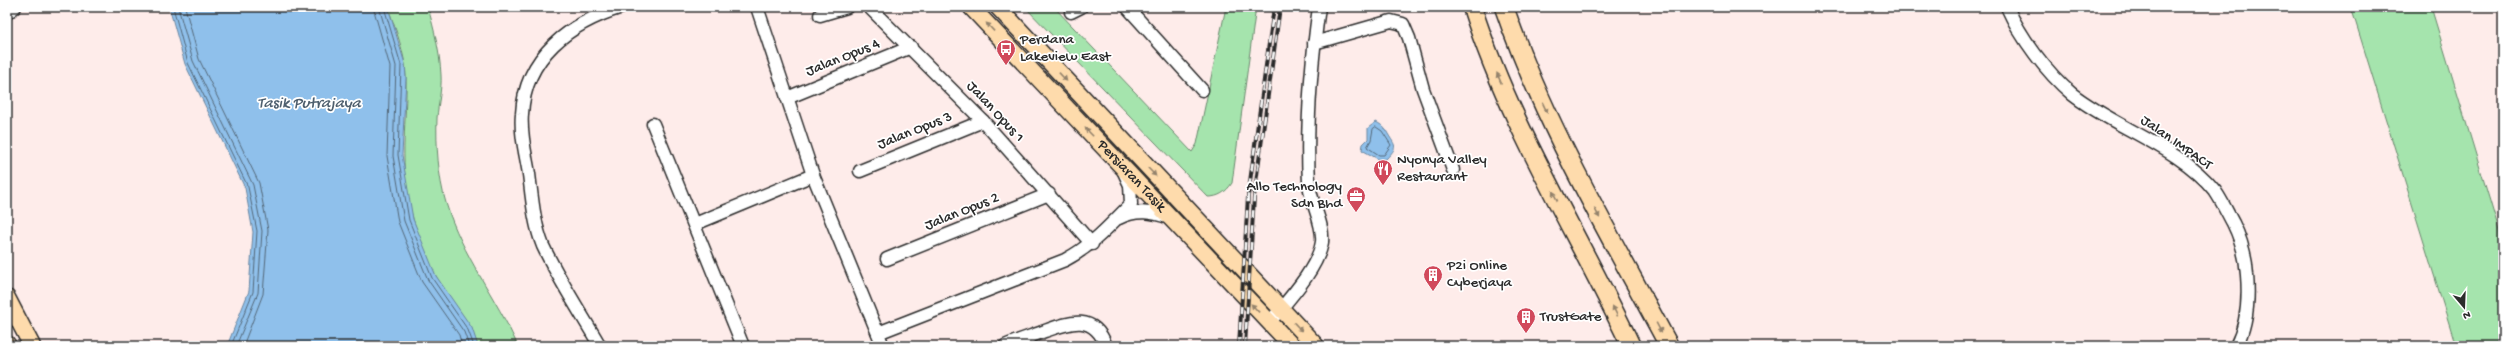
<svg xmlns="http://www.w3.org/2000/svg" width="2510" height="353" font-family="'Gochi Hand',sans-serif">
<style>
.green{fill:#a5e4ad;stroke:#68886c}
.water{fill:#8fc0eb;stroke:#67849e}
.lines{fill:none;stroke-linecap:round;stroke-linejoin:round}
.shore{stroke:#536778;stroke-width:1}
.minor-casing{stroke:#2b2b2b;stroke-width:15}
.major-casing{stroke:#2b2b2b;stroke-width:19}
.highway-casing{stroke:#2b2b2b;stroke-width:21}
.minor{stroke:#fff;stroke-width:12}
.major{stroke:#fedbac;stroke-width:16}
.highway{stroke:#fedbac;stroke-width:18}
.rail-casing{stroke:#2b2b2b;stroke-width:4}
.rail{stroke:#fff;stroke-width:2.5;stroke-dasharray:8;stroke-linecap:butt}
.oneway{fill:#94836c}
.labels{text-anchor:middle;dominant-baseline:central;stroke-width:3.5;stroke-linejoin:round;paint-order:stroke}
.poi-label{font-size:15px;fill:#2b2b2b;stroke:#fff;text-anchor:start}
.street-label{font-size:15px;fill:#2b2b2b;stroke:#fff}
.water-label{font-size:16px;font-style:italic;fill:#4e5f6e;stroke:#fff}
</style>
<rect width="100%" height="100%" fill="#feecea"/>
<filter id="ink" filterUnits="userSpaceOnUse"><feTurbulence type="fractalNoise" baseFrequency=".025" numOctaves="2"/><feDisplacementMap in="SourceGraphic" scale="8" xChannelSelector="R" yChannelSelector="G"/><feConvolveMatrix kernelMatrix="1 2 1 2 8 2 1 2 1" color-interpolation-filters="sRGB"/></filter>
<g filter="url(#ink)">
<g class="green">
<path d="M 388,7 L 428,7 C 434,30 440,52 441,75 C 442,89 438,104 437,118 C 436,144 438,177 446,203 C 462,255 496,297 518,346 L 478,346 C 469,319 449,301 436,276 C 424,253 414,227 409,202 C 399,158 407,121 406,78 C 406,54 395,29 388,7 Z"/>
<path d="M 1025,7 L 1054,7 L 1192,152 L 1197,144 L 1226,7 L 1256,7 L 1232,183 C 1226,192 1219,197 1208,197 Z"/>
<path d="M 2351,7 L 2431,7 L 2503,244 L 2503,346 L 2456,346 Z"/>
</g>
<g class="water">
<path d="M 169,7 L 388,7 L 405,64 L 406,78 L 402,155 L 413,219 L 436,276 L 472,328 L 478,346 L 227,346 L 249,291 L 253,232 L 245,188 L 185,64 Z"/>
<path d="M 1376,122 C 1382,125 1385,128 1388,134 C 1395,146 1399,146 1386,159 L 1378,159 L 1362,150 L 1363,144 L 1368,139 L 1368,128 Z"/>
</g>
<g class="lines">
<g class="shore">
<path d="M 173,7 L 188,63 L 248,187 L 257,231 L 253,292 L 231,346"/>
<path d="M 178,7 L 193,61 L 253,185 L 262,231 L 258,293 L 236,346"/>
<path d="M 185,7 L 199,59 L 259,183 L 268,230 L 263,294 L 243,346"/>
<path d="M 373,7 L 390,67 L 387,156 L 398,222 L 422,282 L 459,335 L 462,346"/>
<path d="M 379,7 L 396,66 L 393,156 L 404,221 L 428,280 L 464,332 L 469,346"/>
<path d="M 384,7 L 401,65 L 398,155 L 409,220 L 432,278 L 468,330 L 474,346"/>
<path d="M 1376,127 L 1382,131 L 1391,145 L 1384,155 L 1379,155 L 1367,147 L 1371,140 L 1373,129 Z"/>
</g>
<defs>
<g id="minor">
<path d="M 757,7 L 813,175 L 883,346"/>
<path d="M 869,7 L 983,121 L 1092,244"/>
<path d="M 1127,7 L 1202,90"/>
<path d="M 2007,7 C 2021,38 2046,72 2072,94 C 2115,128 2180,147 2215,191 C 2222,201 2227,212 2233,223 C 2241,239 2246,257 2247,275 C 2249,299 2247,325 2236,346"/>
<path d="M 1071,12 L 1081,7"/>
<path d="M 7,13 L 15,7"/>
<path d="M 820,15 L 847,7"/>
<path d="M 1314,43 L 1391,21 L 1403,24 L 1409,38 L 1423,89 L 1453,170"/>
<path d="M 787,98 L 911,47"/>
<path d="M 653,124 L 743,346"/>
<path d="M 860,171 L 983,121"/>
<path d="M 1119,218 C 1137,209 1152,212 1170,218"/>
<path d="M 695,224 L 813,175"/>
<path d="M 887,259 L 1049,194"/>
<path d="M 1269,323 C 1286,302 1318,269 1322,242 C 1324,223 1310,202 1309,183 C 1306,125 1311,65 1319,7"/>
<path d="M 878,333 L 1065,260 C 1092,246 1110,225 1131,204 L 1130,185 L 1124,172"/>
<path d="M 600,346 C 581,313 559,280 543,246 C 534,224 532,198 529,174 C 526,155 520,134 522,114 C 525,56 570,23 622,7"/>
<path d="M 1005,346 C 1018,340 1032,336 1045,331 C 1070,322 1094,313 1106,346"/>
</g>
<g id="major">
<path id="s1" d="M 971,7 L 1292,346"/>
<path d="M 998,7 L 1316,346"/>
<path d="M 7,298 L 32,346"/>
<path d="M 7,344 L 8,346"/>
</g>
<g id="highway">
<path d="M 1472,7 C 1510,126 1578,234 1631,346"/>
<path d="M 1504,7 C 1545,126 1610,235 1669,346"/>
</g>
</defs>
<use href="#minor" class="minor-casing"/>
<use href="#major" class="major-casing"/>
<use href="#highway" class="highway-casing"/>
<use href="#minor" class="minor"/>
<use href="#major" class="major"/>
<use href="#highway" class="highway"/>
<defs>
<g id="rail">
<path d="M 1239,346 L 1248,196 L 1274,7"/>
<path d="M 1245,346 L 1254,197 L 1280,7"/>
</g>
</defs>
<use href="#rail" class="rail-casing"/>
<use href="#rail" class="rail"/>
</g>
<defs><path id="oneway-solid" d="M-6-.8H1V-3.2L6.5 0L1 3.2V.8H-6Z"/></defs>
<g class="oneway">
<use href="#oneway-solid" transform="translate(990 27) rotate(-133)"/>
<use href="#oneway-solid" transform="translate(1063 77) rotate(47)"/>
<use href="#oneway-solid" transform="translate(1499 78) rotate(-113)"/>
<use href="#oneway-solid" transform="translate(1545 108) rotate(65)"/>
<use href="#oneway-solid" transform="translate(1089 132) rotate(-134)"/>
<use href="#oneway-solid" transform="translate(1152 172) rotate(46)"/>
<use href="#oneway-solid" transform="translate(1555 196) rotate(-117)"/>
<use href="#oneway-solid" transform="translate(1597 213) rotate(62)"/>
<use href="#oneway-solid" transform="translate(1255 308) rotate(-133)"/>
<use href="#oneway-solid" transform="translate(1615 311) rotate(-116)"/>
<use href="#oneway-solid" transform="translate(1298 327) rotate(47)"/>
<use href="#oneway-solid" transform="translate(1659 328) rotate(62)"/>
</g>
</g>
<defs>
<symbol id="bus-pin" viewBox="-11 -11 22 30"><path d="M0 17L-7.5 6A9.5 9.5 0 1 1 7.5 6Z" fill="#d1495b" stroke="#fff"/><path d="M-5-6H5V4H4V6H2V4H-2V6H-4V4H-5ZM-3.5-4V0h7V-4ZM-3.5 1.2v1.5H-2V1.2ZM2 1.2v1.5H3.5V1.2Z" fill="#fff"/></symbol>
<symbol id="restaurant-pin" viewBox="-11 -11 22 30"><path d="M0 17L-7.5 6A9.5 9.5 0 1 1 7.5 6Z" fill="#d1495b" stroke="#fff"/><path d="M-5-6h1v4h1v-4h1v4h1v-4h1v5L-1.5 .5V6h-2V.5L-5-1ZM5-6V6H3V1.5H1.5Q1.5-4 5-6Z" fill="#fff"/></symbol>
<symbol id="office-pin" viewBox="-11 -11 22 30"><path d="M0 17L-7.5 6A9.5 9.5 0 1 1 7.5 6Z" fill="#d1495b" stroke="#fff"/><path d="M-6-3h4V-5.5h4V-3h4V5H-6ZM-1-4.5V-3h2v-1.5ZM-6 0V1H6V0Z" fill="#fff"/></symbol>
<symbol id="building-pin" viewBox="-11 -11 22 30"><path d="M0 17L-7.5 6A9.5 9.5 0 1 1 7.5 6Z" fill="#d1495b" stroke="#fff"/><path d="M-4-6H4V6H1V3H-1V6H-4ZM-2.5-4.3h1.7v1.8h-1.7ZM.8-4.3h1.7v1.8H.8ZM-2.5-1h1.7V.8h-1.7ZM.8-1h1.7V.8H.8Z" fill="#fff"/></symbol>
</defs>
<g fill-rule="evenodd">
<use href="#bus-pin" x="995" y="38" width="22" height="30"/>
<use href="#restaurant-pin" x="1372" y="158" width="22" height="30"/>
<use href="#office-pin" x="1345" y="185" width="22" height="30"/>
<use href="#building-pin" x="1422" y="264" width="22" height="30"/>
<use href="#building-pin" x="1515" y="306" width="22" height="30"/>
</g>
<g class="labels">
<g class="poi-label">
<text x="1020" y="40">Perdana<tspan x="1020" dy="17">Lakeview East</tspan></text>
<text x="1397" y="160">Nyonya Valley<tspan x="1397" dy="17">Restaurant</tspan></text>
<text x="1342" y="187" text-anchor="end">Allo Technology<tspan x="1342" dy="17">Sdn Bhd</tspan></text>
<text x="1447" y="266">P2i Online<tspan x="1447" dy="17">Cyberjaya</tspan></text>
<text x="1540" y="317">TrustGate</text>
</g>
<g class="street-label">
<text transform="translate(843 58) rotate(-22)">Jalan Opus 4</text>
<text transform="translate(995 112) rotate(47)">Jalan Opus 1</text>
<text transform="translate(915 131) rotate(-22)">Jalan Opus 3</text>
<text transform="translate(2176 143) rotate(35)">Jalan IMPACT</text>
<text stroke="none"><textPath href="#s1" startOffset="233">Persiaran Tasik</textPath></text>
<text transform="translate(962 212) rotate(-22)">Jalan Opus 2</text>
</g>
<g class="water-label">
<text x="309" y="104">Tasik Putrajaya</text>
</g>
</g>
<rect width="2510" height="353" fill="none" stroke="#fff" stroke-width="24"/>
<rect x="12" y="12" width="2486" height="329" fill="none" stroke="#2b2b2b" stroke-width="1.5" filter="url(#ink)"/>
<g transform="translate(2464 307) rotate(161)" stroke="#ffffff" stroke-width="3" paint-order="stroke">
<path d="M0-3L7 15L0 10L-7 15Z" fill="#2b2b2b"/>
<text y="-6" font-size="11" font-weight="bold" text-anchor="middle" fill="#2b2b2b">N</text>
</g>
</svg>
